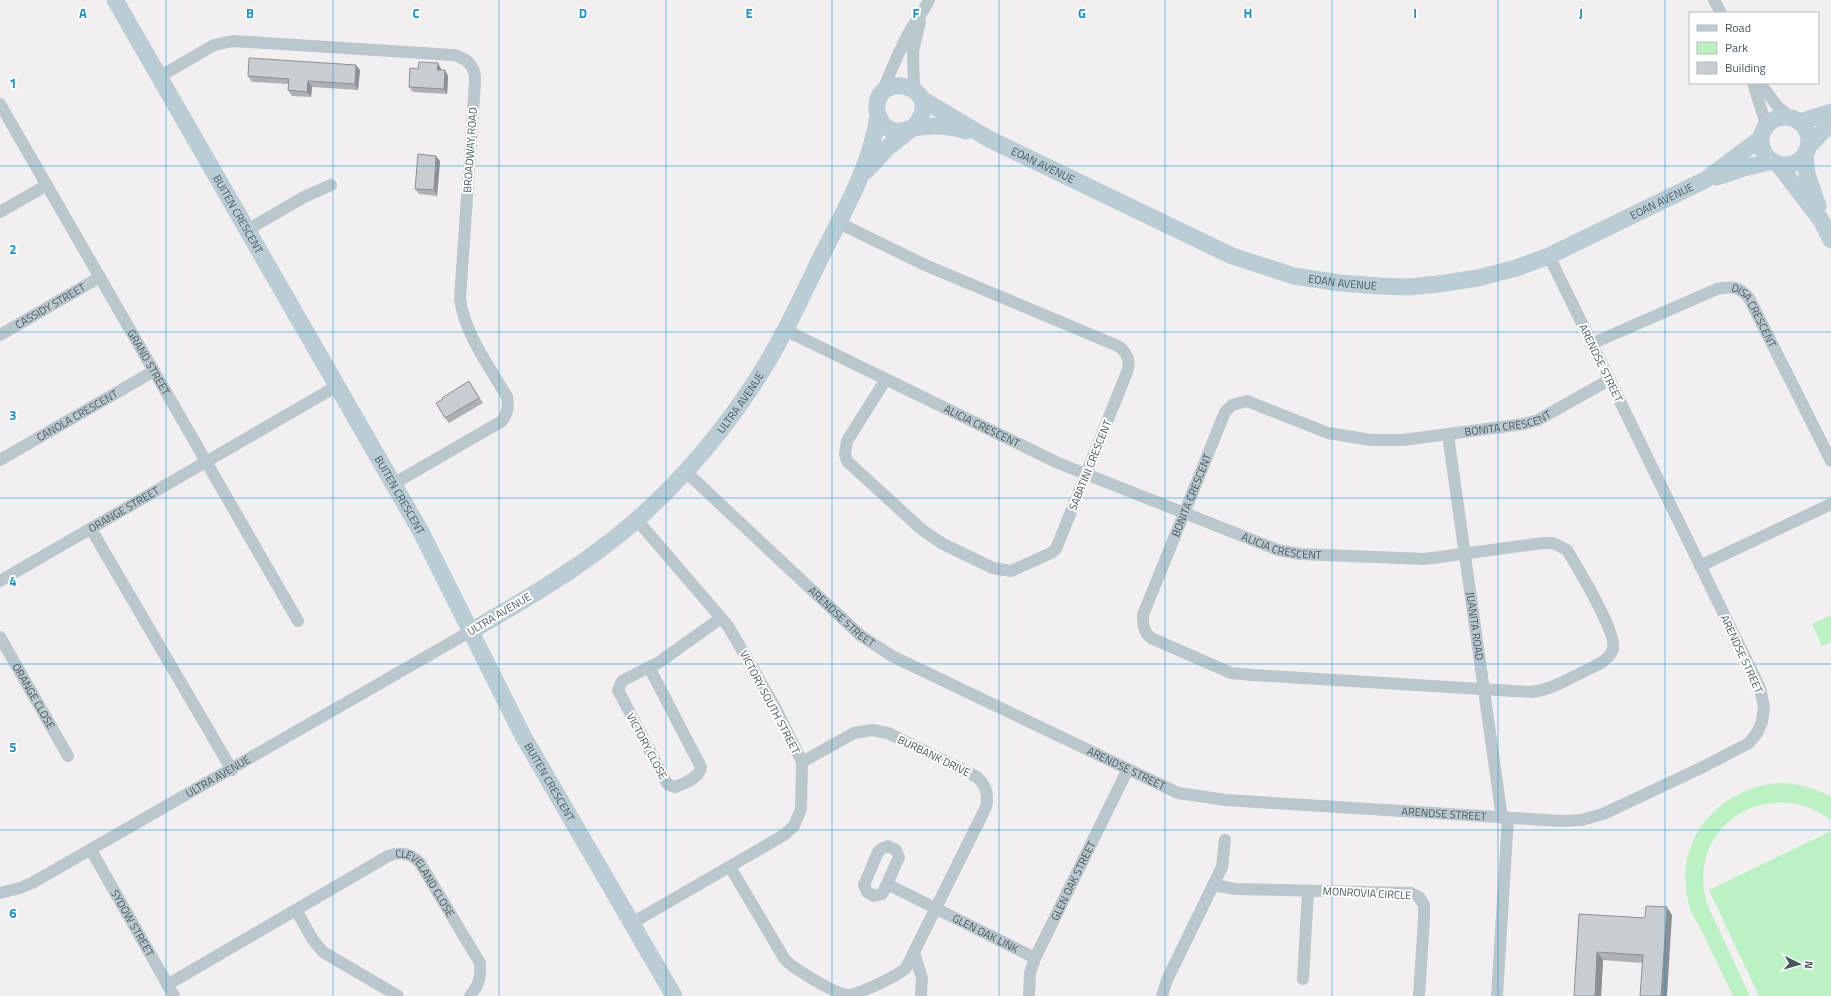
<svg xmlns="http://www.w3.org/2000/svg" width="1831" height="996" font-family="'Titillium Web',sans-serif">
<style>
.green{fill:#baf2c4}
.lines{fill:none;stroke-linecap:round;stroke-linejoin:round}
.street{stroke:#bac8cd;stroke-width:12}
.secondary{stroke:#bbcdd4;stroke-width:17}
.wall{fill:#adb1b5}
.shaded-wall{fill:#8d9093}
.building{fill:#c9ced2;stroke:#8d9093}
.grid{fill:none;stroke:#1892d2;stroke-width:1;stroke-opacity:0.55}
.labels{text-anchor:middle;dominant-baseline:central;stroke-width:4;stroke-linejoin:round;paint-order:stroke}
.street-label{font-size:11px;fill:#46585e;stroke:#fff}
.grid-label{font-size:13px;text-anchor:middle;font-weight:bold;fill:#1892d2;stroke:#fff;stroke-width:4;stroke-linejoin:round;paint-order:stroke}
</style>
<rect width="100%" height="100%" fill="#f2eff0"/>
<g class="green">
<path d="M 1831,615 L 1831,642 L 1822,646 L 1812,624 Z"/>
<path d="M 1776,783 C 1796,783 1814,787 1831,797 L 1831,820 C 1775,777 1694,818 1704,890 C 1706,905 1714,918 1720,932 C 1730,953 1740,975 1750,996 L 1733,996 C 1723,976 1713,955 1704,935 C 1699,925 1692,915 1689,905 C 1672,843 1716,790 1776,783 Z"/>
<path d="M 1831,831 L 1831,996 L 1759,996 L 1709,890 Z"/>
</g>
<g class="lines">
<g class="street">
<path d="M 1714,0 L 1721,13"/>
<path d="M 159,77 L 214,45 L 233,41 L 453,55 C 468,58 476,67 475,82 L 460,299 C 465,335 490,367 507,397 C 509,406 508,413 502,421 L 393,484"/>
<path d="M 1753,83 L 1764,118 L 1765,129"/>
<path d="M 1760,83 L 1778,107 L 1793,119"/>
<path d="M 914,89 L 913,51 L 920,22"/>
<path d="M 881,95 C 890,73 899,50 911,29 C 917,19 924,11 929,0"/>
<path id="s1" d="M 0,104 L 298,621"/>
<path d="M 0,212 L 47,185"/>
<path d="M 839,223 L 925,265 L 1118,346 C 1127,352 1131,361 1127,372 L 1056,549 L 1051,553 L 1011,571 L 993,568 L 943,544 L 921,529 L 847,461 L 845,454 L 847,441 L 886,379"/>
<path d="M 247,230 L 304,197 L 331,185"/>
<path id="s2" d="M 785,330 L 1058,463 L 1278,550 L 1300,554 L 1425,559 L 1543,543 L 1553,543 L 1567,550 C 1577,567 1617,632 1613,649 C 1609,662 1590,668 1579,674 C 1563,682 1549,690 1531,692 L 1252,675 L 1231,673 L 1151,638 C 1143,631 1143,625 1143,615 L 1225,412 L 1232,405 L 1247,401 L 1328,433 L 1371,440 L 1403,440 L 1524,424 L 1538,420 L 1609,380"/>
<path id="s3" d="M 0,335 L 100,277"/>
<path id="s4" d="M 1591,344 L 1717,289 C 1732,286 1739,286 1749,298 L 1831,461"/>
<path id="s5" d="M 1448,435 L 1502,818"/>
<path id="s6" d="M 0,460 L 154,371"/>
<path id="s7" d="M 685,471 L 860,635 L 892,656 L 1178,793 L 1226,800 L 1562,821 L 1581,820 L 1603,814 L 1703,767 L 1749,743 L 1757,733 L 1762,722 L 1764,707 L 1760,688 L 1549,256"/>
<path d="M 91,529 L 232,770"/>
<path d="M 1700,566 L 1831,504"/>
<path id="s8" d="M 0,581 L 337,386"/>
<path id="s9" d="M 0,637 L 68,756"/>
<path d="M 649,667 L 701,767 C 700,777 684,784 675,787 L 669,785 L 666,782 L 618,690 L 622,681 Z"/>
<path d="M 649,667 L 658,663 L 721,618"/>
<path id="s10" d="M 91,850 L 174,996"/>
<path d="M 730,867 L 784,958 C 790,967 837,995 848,995 C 858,995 899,975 906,968 L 986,807 C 989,795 986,785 977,777 L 888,733 L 872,730 L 854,733 L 802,762"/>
<path id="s11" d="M 887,884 L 882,894 L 874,896 L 867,892 L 864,885 L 878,852 L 881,849 L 888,846 L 896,850 L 899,857 L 887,884 L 1035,958"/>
<path d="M 1213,885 L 1236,889 L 1411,893 L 1419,897 L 1424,905 L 1424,919 L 1419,996"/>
<path id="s12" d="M 0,893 L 20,888 L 32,883 L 471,631"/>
<path d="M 296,910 L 313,940 L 323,952 L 398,996"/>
<path d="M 632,923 L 784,835 L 794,826 L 801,809 L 802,762 L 775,707 L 728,626 L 637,520"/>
<path d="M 914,953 L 922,978 L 921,996"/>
<path d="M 1303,979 L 1308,891"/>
<path id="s13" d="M 167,985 L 388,856 C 401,851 411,853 420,863 L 480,963 C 481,978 479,985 470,996"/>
<path id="s14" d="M 1029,996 L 1030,973 L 1035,958 L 1128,769"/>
<path d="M 1162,996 L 1167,980 L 1222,867 L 1225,840"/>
<path d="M 1497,996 L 1508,818"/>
</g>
<g class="secondary">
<path id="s15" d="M 115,0 L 421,532 L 523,736 L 674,996"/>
<path id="s16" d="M 922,99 L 989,139 L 1232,256 L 1294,276 L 1340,283 L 1380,286 L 1409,287 L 1438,284 L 1478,278 L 1516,268 L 1549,256 L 1705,180 L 1761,138"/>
<circle cx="1785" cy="141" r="24"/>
<path d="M 1799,122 L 1831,112"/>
<path d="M 913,128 C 950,87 874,67 877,110 C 878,118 883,127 891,130 C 899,134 906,129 914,128 C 931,125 950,125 966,131"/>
<path d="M 1808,147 L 1826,128 L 1831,125"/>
<path d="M 1805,154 L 1807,174 L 1818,206"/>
<path d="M 1778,164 L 1821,220 L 1831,240"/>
<path d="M 866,171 L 887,148 L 910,130"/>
<path d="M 1717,177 L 1744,168 L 1772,161"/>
<path id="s17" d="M 471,631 C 519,603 568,575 611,541 C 664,500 714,444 751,388 C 778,348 799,303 820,259 C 843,213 871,166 878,115"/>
</g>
</g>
<g class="wall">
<path d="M 438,63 L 441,69 L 441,70 L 445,70 L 448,76 L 447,94 L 413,92 L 409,87 L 418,69 Z"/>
<path d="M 360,70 L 358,90 L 312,87 L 311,97 L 292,96 L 288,90 L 289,84 L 252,82 L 248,76 Z"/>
<path d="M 440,161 L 437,196 L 419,194 L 415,189 Z"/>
<path d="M 473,387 L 483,403 L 449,423 L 445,418 Z"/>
<path d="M 1579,914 L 1645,918 L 1672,915 L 1642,963 L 1603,960 L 1601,996 Z"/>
</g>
<g class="shaded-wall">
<path d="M 438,63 L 441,69 L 441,75 L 437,70 Z"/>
<path d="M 356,65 L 360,70 L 358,90 L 355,84 Z"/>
<path d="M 445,70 L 448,76 L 447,94 L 444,89 Z"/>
<path d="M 308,81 L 312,87 L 311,97 L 307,92 Z"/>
<path d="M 436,156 L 440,161 L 437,196 L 434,190 Z"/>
<path d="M 1667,907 L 1672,915 L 1667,996 L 1661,996 Z"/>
<path d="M 1597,952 L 1603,960 L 1601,996 L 1595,996 Z"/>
</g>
<g class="building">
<path d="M 249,58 L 356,65 L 355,84 L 308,81 L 307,92 L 288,90 L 289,79 L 248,76 Z"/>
<path d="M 419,62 L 438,63 L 437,70 L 445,70 L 444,89 L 409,87 L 410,68 L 418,69 Z"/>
<path d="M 418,154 L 436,156 L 434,190 L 415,189 Z"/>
<path d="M 469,381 L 479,398 L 445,418 L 436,403 L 443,399 L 442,398 Z"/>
<path d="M 1646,906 L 1667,907 L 1661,996 L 1640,996 L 1643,955 L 1597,952 L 1595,996 L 1574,996 L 1579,914 L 1645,918 Z"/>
</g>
<path class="grid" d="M 166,0 L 166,996M 333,0 L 333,996M 499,0 L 499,996M 666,0 L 666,996M 832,0 L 832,996M 999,0 L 999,996M 1165,0 L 1165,996M 1332,0 L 1332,996M 1498,0 L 1498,996M 1665,0 L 1665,996M 0,166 L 1831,166M 0,332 L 1831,332M 0,498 L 1831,498M 0,664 L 1831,664M 0,830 L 1831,830"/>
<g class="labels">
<g class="street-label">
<text transform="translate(470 150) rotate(-86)">BROADWAY ROAD</text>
<text stroke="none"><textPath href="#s16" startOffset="138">EOAN AVENUE</textPath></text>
<text stroke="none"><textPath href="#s16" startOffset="798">EOAN AVENUE</textPath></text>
<text stroke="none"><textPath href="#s15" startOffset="247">BUITEN CRESCENT</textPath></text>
<text stroke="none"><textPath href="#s16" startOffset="462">EOAN AVENUE</textPath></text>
<text stroke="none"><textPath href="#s3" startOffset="58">CASSIDY STREET</textPath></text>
<text stroke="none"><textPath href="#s4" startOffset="190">DISA CRESCENT</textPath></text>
<text stroke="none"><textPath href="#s1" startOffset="298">GRAND STREET</textPath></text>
<text transform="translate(1601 363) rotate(64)">ARENDSE STREET</text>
<text stroke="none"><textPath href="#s17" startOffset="357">ULTRA AVENUE</textPath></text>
<text stroke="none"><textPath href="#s6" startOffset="89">CANOLA CRESCENT</textPath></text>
<text stroke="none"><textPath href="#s2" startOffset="1964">BONITA CRESCENT</textPath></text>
<text stroke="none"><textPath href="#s2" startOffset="219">ALICIA CRESCENT</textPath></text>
<text transform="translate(1090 465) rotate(-68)">SABATINI CRESCENT</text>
<text stroke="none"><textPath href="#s15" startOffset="571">BUITEN CRESCENT</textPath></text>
<text stroke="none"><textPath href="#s2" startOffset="1580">BONITA CRESCENT</textPath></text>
<text stroke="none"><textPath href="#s8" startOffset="143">ORANGE STREET</textPath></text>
<text stroke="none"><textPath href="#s2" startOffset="543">ALICIA CRESCENT</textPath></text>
<text transform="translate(499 614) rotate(-31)">ULTRA AVENUE</text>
<text stroke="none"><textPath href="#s7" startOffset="214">ARENDSE STREET</textPath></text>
<text stroke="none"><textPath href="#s5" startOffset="193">JUANITA ROAD</textPath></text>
<text transform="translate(1742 654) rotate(65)">ARENDSE STREET</text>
<text stroke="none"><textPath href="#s9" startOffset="68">ORANGE CLOSE</textPath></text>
<text transform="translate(770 702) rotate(62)">VICTORY SOUTH STREET</text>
<text transform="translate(647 746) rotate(62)">VICTORY CLOSE</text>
<text transform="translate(934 756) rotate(26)">BURBANK DRIVE</text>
<text stroke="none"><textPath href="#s7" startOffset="538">ARENDSE STREET</textPath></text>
<text stroke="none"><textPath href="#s12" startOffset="248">ULTRA AVENUE</textPath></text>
<text stroke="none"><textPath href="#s15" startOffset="895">BUITEN CRESCENT</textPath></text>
<text stroke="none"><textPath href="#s7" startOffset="862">ARENDSE STREET</textPath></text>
<text stroke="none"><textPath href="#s14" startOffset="125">GLEN OAK STREET</textPath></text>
<text stroke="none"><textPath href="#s13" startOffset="308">CLEVELAND CLOSE</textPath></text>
<text transform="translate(1367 893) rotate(3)">MONROVIA CIRCLE</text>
<text stroke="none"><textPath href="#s10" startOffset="84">SYDOW STREET</textPath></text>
<text stroke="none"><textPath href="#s11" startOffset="239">GLEN OAK LINK</textPath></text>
</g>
</g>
<g class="grid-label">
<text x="83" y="18">A</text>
<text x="250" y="18">B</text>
<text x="416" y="18">C</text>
<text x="583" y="18">D</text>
<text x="749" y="18">E</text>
<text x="916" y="18">F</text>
<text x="1082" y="18">G</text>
<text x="1248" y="18">H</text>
<text x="1415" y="18">I</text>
<text x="1581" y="18">J</text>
<text x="13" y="88">1</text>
<text x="13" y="254">2</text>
<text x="13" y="420">3</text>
<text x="13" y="586">4</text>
<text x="13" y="752">5</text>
<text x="13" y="918">6</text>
</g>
<rect x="1689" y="12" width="130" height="72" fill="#ffffff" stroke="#b5bcbf"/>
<rect x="1697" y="25" width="20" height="6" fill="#bbcdd4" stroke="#b5bcbf"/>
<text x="1725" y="32" font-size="12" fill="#46585e">Road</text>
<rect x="1697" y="42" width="20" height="12" fill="#baf2c4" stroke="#b5bcbf"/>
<text x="1725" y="52" font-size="12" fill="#46585e">Park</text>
<rect x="1697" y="62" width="20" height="12" fill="#c9ced2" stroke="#b5bcbf"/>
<text x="1725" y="72" font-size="12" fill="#46585e">Building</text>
<g transform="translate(1799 964) rotate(95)" stroke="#ffffff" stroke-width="3" paint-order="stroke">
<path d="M0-3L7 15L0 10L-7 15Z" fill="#46585e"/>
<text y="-6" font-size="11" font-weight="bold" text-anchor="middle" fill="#46585e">N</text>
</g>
</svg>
